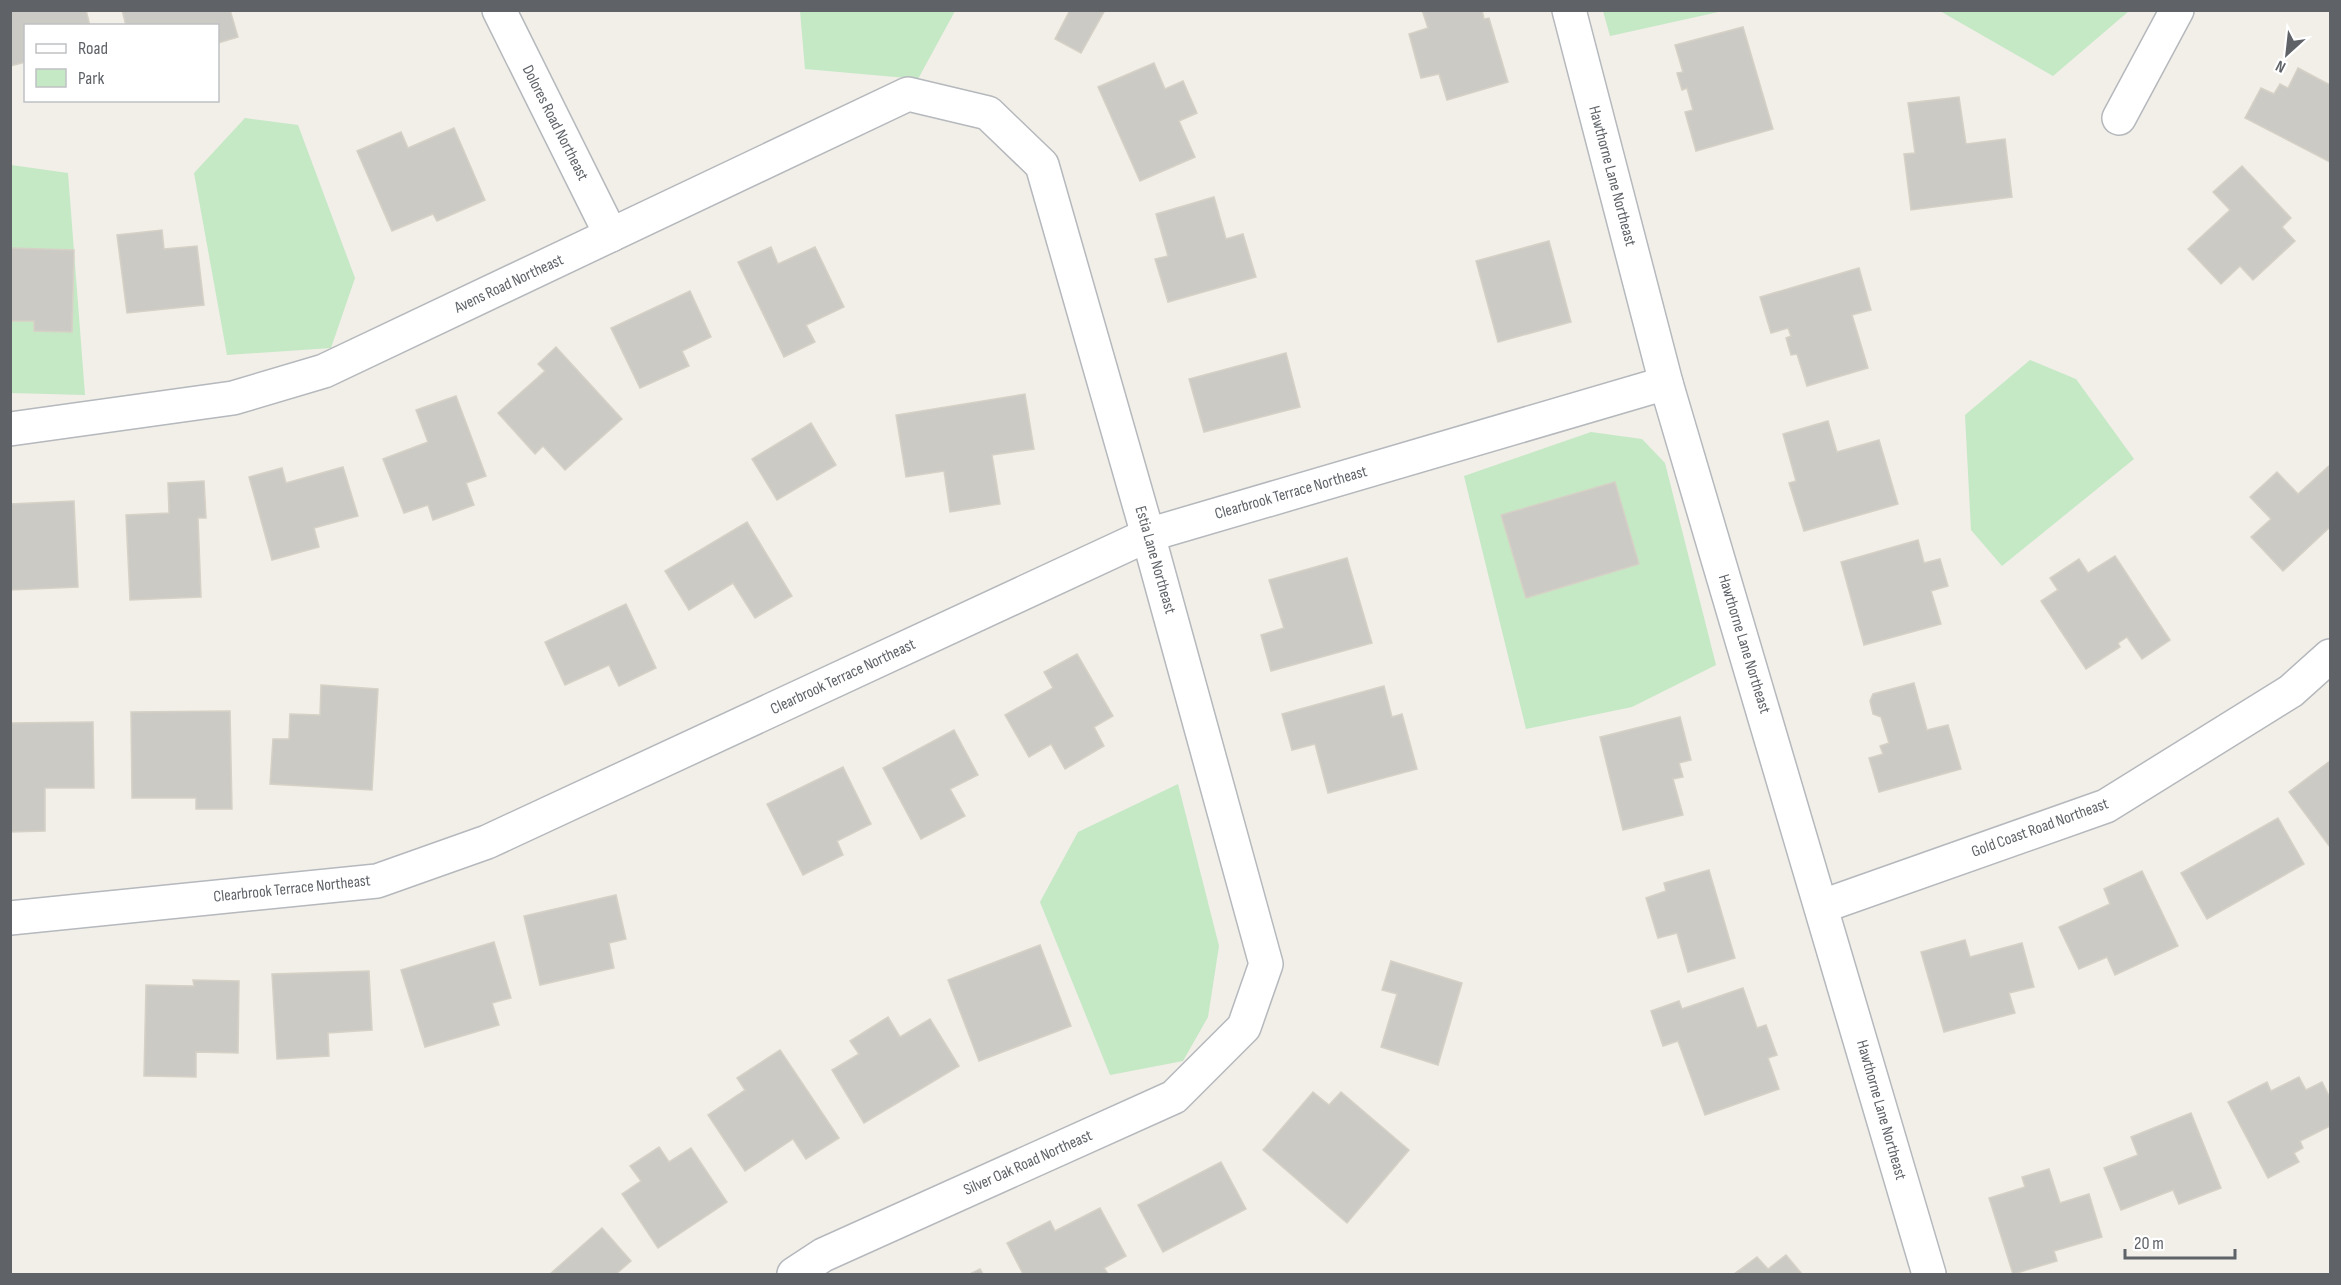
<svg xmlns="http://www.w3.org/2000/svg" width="2341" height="1285" font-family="'Sofia Sans Condensed',sans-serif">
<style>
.green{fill:#c5e8c5}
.building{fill:#cccac5;stroke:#d6d1c6;stroke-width:1.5}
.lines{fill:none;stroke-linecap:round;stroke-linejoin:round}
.minor-casing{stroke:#b5b8bc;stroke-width:36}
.minor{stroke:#fff;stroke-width:33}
.labels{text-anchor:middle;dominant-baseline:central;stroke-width:4.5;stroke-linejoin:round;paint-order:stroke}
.street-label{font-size:16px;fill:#5f6368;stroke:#fff}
</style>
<rect width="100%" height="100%" fill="#f1efe8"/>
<g class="green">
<path d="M 800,11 L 955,11 L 918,79 L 805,69 Z"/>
<path d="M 1603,11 L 1603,10 L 1723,11 L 1610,36 Z"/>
<path d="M 1940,11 L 2129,11 L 2053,76 Z"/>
<path d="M 245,118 L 298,125 L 355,278 L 331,348 L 227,355 L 194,173 Z"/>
<path d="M 11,165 L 68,173 L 85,395 L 11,393 Z"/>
<path d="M 2030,360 L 2076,379 L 2134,459 L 2002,566 L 1971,530 L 1965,415 Z"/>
<path d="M 1591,432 L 1642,439 L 1665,463 L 1716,665 L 1632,707 L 1526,729 L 1464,476 Z"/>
<path d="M 1178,784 L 1219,946 L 1208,1017 L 1183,1061 L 1110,1075 L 1040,902 L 1078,832 Z"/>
</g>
<g class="building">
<path d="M 10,10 L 86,10 L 90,26 L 26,26 L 26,62 L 10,66 Z"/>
<path d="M 122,10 L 230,10 L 238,37 L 218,43 L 218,26 L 126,26 Z"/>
<path d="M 1070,10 L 1105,10 L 1081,53 L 1055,39 Z"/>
<path d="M 1422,10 L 1482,10 L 1484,19 L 1489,18 L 1508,82 L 1447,100 L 1439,74 L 1421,78 L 1409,34 L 1428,28 Z"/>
<path d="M 1743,27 L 1773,129 L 1696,151 L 1685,112 L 1693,110 L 1687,88 L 1682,90 L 1677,73 L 1683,72 L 1675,45 Z"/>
<path d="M 1154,63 L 1165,89 L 1183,81 L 1197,113 L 1179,121 L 1195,157 L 1140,181 L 1098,87 Z"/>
<path d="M 2298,68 L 2330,85 L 2330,162 L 2245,118 L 2261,88 L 2274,94 L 2280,84 L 2288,88 Z"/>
<path d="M 1959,97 L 1966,144 L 2005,139 L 2012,197 L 1911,210 L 1904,154 L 1915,153 L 1908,103 Z"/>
<path d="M 454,128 L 485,200 L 437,221 L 433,214 L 392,231 L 357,151 L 401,132 L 408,148 Z"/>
<path d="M 2242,166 L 2291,218 L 2282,227 L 2295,241 L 2253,280 L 2240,266 L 2221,284 L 2188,249 L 2230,210 L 2213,192 Z"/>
<path d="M 1214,197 L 1226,239 L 1243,234 L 1256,277 L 1168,302 L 1155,259 L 1168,256 L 1156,214 Z"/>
<path d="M 162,230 L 164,249 L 197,246 L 204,305 L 127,313 L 117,235 Z"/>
<path d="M 1549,241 L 1571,322 L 1498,342 L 1476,261 Z"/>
<path d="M 771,247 L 778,264 L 815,247 L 844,307 L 806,325 L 815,342 L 784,357 L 738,262 Z"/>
<path d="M 10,248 L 74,250 L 72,332 L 34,331 L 34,321 L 10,321 Z"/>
<path d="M 1859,268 L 1871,310 L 1852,315 L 1868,368 L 1807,386 L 1797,354 L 1791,355 L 1786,338 L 1791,336 L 1788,328 L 1771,333 L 1760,297 Z"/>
<path d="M 690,291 L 711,337 L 682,351 L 689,366 L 640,388 L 611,328 Z"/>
<path d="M 556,347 L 622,419 L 565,470 L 543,446 L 535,454 L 498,413 L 545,371 L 538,364 Z"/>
<path d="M 1286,353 L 1300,407 L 1204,432 L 1189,379 Z"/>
<path d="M 1025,394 L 1034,449 L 992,455 L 1000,504 L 950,512 L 944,471 L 906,477 L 896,415 Z"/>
<path d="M 456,396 L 486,476 L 466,483 L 474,505 L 433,520 L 428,505 L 404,513 L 383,459 L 428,442 L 416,410 Z"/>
<path d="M 1828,421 L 1837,452 L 1879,440 L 1898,504 L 1804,531 L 1789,483 L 1796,481 L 1783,434 Z"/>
<path d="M 811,423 L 836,465 L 777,500 L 752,459 Z"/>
<path d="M 2330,465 L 2330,527 L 2283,571 L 2251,537 L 2271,519 L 2250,497 L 2277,472 L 2298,494 Z"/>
<path d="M 343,467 L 358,516 L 314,528 L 319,547 L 272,560 L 249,477 L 282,468 L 286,483 Z"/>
<path d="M 204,481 L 206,518 L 198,518 L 201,597 L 130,600 L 126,515 L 169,513 L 168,483 Z"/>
<path d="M 1615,482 L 1639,564 L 1526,598 L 1501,515 Z"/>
<path d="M 74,501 L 78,587 L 10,590 L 10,504 Z"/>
<path d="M 747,522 L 792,596 L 755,618 L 733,583 L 689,610 L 665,571 Z"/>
<path d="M 1918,540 L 1924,563 L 1940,559 L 1948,586 L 1931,591 L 1941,624 L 1864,645 L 1841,562 Z"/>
<path d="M 2115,556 L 2170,640 L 2142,659 L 2127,637 L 2118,643 L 2120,647 L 2086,669 L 2041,601 L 2058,590 L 2050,578 L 2079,559 L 2088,573 Z"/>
<path d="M 1347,558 L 1372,643 L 1271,671 L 1261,635 L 1284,628 L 1269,580 Z"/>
<path d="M 626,604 L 656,668 L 619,686 L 609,665 L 565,685 L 545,642 Z"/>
<path d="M 1077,654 L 1113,716 L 1094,727 L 1104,746 L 1065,769 L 1051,744 L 1029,757 L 1005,715 L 1053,688 L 1044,672 Z"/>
<path d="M 1914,683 L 1927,730 L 1948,725 L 1961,769 L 1879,792 L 1869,758 L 1883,754 L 1880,746 L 1889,743 L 1881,717 L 1873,714 L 1870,701 L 1873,694 Z"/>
<path d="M 321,685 L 378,689 L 372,790 L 270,784 L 273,739 L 289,739 L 290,714 L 320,715 Z"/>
<path d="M 1384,686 L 1392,717 L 1402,714 L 1417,769 L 1328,793 L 1315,744 L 1292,750 L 1282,714 Z"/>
<path d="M 230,711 L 232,809 L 196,809 L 196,798 L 132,798 L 131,712 Z"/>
<path d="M 1680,717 L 1691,760 L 1679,763 L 1683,777 L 1673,779 L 1683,815 L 1623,830 L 1600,737 Z"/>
<path d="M 93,722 L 94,788 L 45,788 L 45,831 L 10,832 L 10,723 Z"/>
<path d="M 954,730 L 978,775 L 950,789 L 965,816 L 921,839 L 883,768 Z"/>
<path d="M 2330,761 L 2330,847 L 2289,792 Z"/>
<path d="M 843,767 L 871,824 L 837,841 L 843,855 L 803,875 L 767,804 Z"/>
<path d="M 2278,818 L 2304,864 L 2207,919 L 2181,873 Z"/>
<path d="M 1709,870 L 1735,958 L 1688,972 L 1677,933 L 1658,938 L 1646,898 L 1666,891 L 1664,883 Z"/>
<path d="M 2142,871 L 2178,946 L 2115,975 L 2107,957 L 2079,969 L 2059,927 L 2110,904 L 2104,889 Z"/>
<path d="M 616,895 L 626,939 L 609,943 L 614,968 L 540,985 L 524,916 Z"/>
<path d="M 1965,940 L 1970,957 L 2022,943 L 2034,987 L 2009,993 L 2015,1013 L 1944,1032 L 1921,952 Z"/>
<path d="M 494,942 L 511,998 L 492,1003 L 499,1025 L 425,1047 L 401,970 Z"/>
<path d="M 1040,945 L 1071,1026 L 979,1061 L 948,980 Z"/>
<path d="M 1391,961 L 1462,983 L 1438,1065 L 1381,1047 L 1397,994 L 1382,990 Z"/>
<path d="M 369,971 L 372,1030 L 328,1033 L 329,1056 L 277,1059 L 272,974 Z"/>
<path d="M 193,980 L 239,981 L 238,1053 L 196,1052 L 196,1077 L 144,1076 L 146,985 L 194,986 Z"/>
<path d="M 1743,988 L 1757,1028 L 1766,1025 L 1777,1055 L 1768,1058 L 1779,1089 L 1705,1115 L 1678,1041 L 1663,1046 L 1651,1011 L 1679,1001 L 1682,1009 Z"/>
<path d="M 888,1017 L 900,1037 L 930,1019 L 959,1066 L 864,1123 L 832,1070 L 859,1054 L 850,1041 Z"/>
<path d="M 780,1050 L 839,1138 L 806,1159 L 793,1139 L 745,1171 L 708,1115 L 745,1090 L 737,1078 Z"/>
<path d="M 2299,1077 L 2306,1090 L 2322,1082 L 2330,1098 L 2330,1126 L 2300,1141 L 2303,1148 L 2294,1153 L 2299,1162 L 2268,1178 L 2228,1102 L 2267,1082 L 2271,1091 Z"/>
<path d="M 1313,1092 L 1329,1105 L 1341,1092 L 1409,1150 L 1347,1223 L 1263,1150 Z"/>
<path d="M 2191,1113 L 2221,1188 L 2179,1204 L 2173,1190 L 2121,1210 L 2104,1168 L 2138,1155 L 2131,1137 Z"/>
<path d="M 659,1147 L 669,1162 L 691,1148 L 727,1202 L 658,1248 L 622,1194 L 641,1181 L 630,1166 Z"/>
<path d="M 1221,1162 L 1246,1209 L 1163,1252 L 1138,1205 Z"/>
<path d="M 2049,1169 L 2060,1203 L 2089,1194 L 2102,1237 L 2054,1251 L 2057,1261 L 2013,1274 L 1989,1198 L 2025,1187 L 2022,1177 Z"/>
<path d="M 1100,1208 L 1126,1256 L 1104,1268 L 1108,1274 L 1023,1274 L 1007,1243 L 1050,1221 L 1055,1231 Z"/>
<path d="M 602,1228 L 631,1261 L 616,1274 L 550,1274 Z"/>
<path d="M 1786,1255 L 1802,1274 L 1734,1274 L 1757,1257 L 1768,1269 Z"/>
<path d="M 980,1269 L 983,1274 L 970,1274 Z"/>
</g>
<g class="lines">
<defs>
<g id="minor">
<path d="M 499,10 L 611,235"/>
<path d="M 1569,10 L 1666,383 L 1929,1274"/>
<path d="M 2119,118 L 2177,10"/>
<path d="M 10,429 L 233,398 L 324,371 L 908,94 L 988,113 L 1042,165 L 1148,535 L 1266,964 L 1244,1027 L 1174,1097 L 823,1255 L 794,1274"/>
<path d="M 1823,906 L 2106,806 L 2291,691 L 2330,656"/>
<path d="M 10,918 L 377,881 L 487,842 L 1148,535 L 1666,383"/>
</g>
</defs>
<use href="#minor" class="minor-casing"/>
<use href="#minor" class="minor"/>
</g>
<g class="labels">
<g class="street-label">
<text transform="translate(555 123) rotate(63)">Dolores Road Northeast</text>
<text transform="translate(1612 176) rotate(75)">Hawthorne Lane Northeast</text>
<text transform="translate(509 284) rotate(-25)">Avens Road Northeast</text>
<text transform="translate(1291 493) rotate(-16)">Clearbrook Terrace Northeast</text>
<text transform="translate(1155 560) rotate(74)">Estia Lane Northeast</text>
<text transform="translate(1744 644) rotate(73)">Hawthorne Lane Northeast</text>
<text transform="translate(843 677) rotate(-25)">Clearbrook Terrace Northeast</text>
<text transform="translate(2040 828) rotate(-20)">Gold Coast Road Northeast</text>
<text transform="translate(292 889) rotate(-6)">Clearbrook Terrace Northeast</text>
<text transform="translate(1881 1110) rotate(74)">Hawthorne Lane Northeast</text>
<text transform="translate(1028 1163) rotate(-24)">Silver Oak Road Northeast</text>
</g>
</g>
<rect width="2341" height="1285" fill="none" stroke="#5f6368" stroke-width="24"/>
<rect x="24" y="24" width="195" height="78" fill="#ffffff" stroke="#bfc1c3" stroke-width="1.5"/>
<rect x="36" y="44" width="30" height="9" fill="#ffffff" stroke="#bfc1c3" stroke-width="1.5"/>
<text x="78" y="54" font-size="18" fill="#5f6368">Road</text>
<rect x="36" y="69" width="30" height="18" fill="#c5e8c5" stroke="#bfc1c3" stroke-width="1.5"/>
<text x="78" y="84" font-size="18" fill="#5f6368">Park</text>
<g transform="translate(2287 54) rotate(207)" stroke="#ffffff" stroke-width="4.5" paint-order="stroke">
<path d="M0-4.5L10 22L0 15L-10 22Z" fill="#5f6368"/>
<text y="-9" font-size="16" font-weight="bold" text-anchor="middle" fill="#5f6368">N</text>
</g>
<path d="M2125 1249v9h110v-9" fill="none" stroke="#5f6368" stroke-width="3"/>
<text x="2134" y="1249" font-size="18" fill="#5f6368" stroke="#ffffff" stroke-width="4.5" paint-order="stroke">20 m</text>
</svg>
